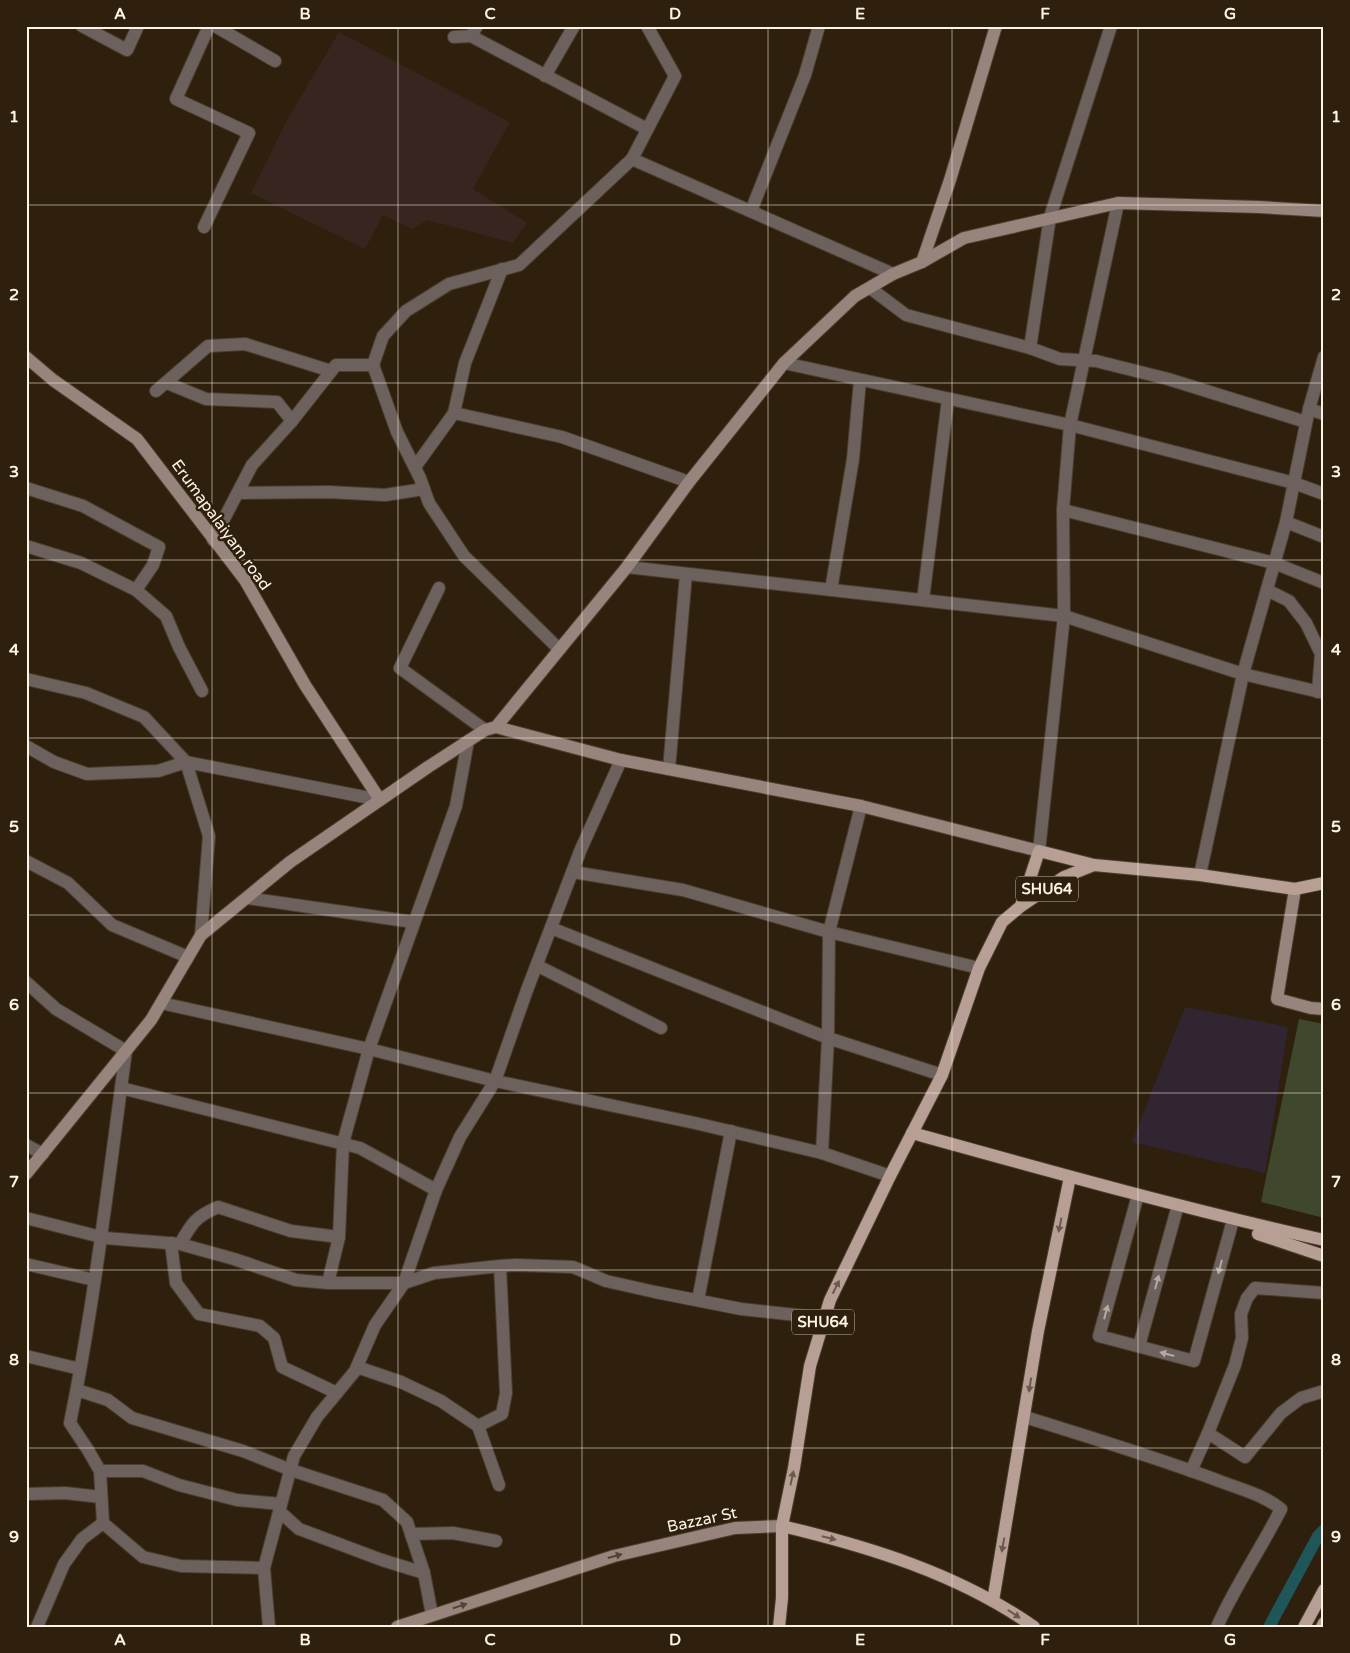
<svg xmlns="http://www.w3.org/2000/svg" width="1350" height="1653" font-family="'Varela Round',sans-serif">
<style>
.commercial{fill:#322532}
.industrial{fill:#37251f}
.green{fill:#3f482c}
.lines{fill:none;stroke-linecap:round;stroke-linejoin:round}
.canal{stroke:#1f5659;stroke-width:12}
.street-casing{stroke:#4b3e2c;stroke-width:14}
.secondary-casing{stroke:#4b3e2c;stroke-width:14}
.primary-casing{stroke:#4b3e2c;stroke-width:14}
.street{stroke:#6d615d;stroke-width:12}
.secondary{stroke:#97847d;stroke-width:12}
.primary{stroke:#b89f96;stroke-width:12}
.oneway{fill:#6c594b}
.oneway2{fill:#b5aaa2}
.oneway3{fill:#534334}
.grid{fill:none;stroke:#fdf3e7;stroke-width:1;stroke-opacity:0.55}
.labels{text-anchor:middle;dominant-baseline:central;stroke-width:5;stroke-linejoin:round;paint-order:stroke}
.shield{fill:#2e200d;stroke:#bfb4a6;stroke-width:1}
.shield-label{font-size:15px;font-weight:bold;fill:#fdf3e7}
.street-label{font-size:16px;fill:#fdf3e7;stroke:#2e200d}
.neatline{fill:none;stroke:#fdf3e7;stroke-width:2}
.grid-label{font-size:16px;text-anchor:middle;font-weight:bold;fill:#fdf3e7}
</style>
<rect width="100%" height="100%" fill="#2e200d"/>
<path class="commercial" d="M 1185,1007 L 1288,1027 L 1265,1173 L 1132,1142 Z"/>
<path class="industrial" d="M 339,32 L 510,122 L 473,189 L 527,223 L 513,243 L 428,220 L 412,229 L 383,215 L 365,249 L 251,193 L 287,120 Z"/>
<path class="green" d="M 1299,1019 L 1324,1024 L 1324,1218 L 1261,1202 Z"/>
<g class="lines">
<path class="canal" d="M 1269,1627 L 1318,1536 L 1324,1530"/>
<defs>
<g id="street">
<path d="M 82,26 L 127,50 L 138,26"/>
<path d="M 215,26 L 275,61"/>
<path d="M 477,26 L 471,36 L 647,129"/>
<path d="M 647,26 L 675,76 L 632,159 L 893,274"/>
<path d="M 454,37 L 471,36"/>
<path d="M 545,76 L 574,26"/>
<path d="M 751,211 L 805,75 L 819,26"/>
<path d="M 204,227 L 249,133 L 176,99 L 209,26"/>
<path d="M 870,288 L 906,315 L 1030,348 L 1060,359 L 1096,361 L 1168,379 L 1306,422"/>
<path d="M 1030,348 L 1050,217 L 1111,26"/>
<path d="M 784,363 L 1070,425 L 1294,483 L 1324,494"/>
<path d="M 373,365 L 383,336 L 406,311 L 449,284 L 519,265 L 632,159"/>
<path d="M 167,383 L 206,399 L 277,402 L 292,421"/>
<path d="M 156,391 L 208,346 L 245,344 L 331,371"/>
<path d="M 1309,409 L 1324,414"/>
<path d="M 454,413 L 465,363 L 502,269"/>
<path d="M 415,467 L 454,413 L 562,437 L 689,482"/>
<path d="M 26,488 L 83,506 L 159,547 L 153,565 L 136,590"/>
<path d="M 238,493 L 329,492 L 385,495 L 424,489"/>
<path d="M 1063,510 L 1274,563 L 1324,583"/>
<path d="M 1286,522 L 1324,537"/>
<path d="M 213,540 L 252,465 L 292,421 L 336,365 L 373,365 L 397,432 L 420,478 L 429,503 L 464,556 L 559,649"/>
<path d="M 26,546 L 81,563 L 136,590 L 166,616 L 179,647 L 202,691"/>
<path d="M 627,567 L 1064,616 L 1243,674 L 1324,693"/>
<path d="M 439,588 L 400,668 L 485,730"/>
<path d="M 831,590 L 853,459 L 860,380"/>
<path d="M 1267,590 L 1289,601 L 1306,623 L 1321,654 L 1318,692"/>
<path d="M 923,600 L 948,399"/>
<path d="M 26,679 L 86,693 L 144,717 L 186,762 L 158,771 L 87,774 L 54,762 L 26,746"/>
<path d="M 669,769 L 686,574"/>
<path d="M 1039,851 L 1064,616 L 1063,510 L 1070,425 L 1118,203"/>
<path d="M 26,861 L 68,883 L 112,925 L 188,957"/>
<path d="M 573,872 L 683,890 L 829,932 L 979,968"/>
<path d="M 1200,875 L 1243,674 L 1286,522 L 1309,409 L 1324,357"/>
<path d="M 247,898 L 413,922"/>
<path d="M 551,928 L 828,1038 L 942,1075"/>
<path d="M 201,935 L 209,836 L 186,762 L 380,800"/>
<path d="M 538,966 L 661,1028"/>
<path d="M 26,982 L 56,1009 L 126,1051 C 109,1175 95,1300 70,1423 L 88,1450 L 100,1471 L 103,1523 L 143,1557 L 181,1566 L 264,1568"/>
<path d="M 161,1003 L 369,1049 L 495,1081 L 695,1123 L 822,1153 L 890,1176"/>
<path d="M 121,1088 L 360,1148 L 436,1190"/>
<path d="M 26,1145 L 43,1154"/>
<path d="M 822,1153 L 828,1038 L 829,932 L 861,806"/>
<path d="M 1138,1195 L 1099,1336 L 1194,1361 L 1233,1220"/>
<path d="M 26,1218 L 105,1238 L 180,1244 L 234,1259 L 296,1280 L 328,1283 L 404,1283 L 434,1273 L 500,1266 L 516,1265 L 573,1267 L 606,1281 L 655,1292 L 741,1309 L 824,1318"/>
<path d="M 171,1243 L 176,1283 L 199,1314 L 260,1326 L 274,1338 L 282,1367 L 337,1393"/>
<path d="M 180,1244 C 192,1223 195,1217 218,1207 L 291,1231 L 339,1237"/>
<path d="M 26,1264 L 94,1280"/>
<path d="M 328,1283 L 339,1237 L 343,1143 L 369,1049 L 456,806 L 468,741"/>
<path d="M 1324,1293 L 1255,1288 L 1247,1298 L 1241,1314 L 1242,1338 L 1235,1365 L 1208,1433 L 1245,1457 L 1281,1413 L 1301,1398 L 1324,1391"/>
<path d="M 698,1300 L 731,1131"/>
<path d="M 1139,1346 L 1178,1205"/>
<path d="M 26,1356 L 80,1369"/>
<path d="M 357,1367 L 401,1382 L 441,1401 L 478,1426 L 499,1485"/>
<path d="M 77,1390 L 108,1400 L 132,1418 L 243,1451 L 291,1470 L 383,1500 L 407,1522 L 424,1573"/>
<path d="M 1025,1417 C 1089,1437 1152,1456 1214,1479 C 1236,1488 1263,1494 1281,1509 C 1261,1549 1235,1586 1217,1627"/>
<path d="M 478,1426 L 502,1414 L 506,1393 L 500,1266"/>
<path d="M 100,1471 L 143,1471 L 179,1485 L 237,1500 L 281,1504"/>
<path d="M 1191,1471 L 1208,1433"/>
<path d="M 26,1494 L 65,1493 L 101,1497"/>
<path d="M 279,1511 L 299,1529 L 382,1560 L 424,1573 L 432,1615"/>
<path d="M 411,1534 L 453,1533 L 496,1541"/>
<path d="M 37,1627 L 64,1564 L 82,1539 L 103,1523"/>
<path d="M 269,1627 L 264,1568 L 294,1456 L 317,1417 L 355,1371 L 375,1325 L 404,1283 L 436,1190 L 460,1137 L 495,1081 L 527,990 L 581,849 L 621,760"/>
</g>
<g id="secondary">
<path d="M 922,262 L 950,180 L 996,26"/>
<path d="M 26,357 L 53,380 L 137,439 L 245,580 L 305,685 L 380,800"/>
<path d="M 496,727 L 627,567 L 689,482 L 784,363 L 855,296 L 893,274 L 922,262 L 964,238 L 1118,203 L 1259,207 L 1324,211"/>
<path d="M 1295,889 L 1277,999 L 1311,1008 L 1324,1009"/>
<path d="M 26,1174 L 151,1020 L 201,935 L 290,862 L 428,767 L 485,730 L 496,727 L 621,760 L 861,806 L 1039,851"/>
<path d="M 397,1627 L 614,1556 L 735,1528 L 782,1526"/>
</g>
<g id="primary">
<path d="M 1021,906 L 1039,851 L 1094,865"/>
<path d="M 912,1133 C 1049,1171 1185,1209 1324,1240"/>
<path d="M 1258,1234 L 1324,1256"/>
<path d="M 782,1526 C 870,1547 959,1574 1034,1627"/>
<path d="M 993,1601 L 1038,1331 L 1070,1177"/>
<path d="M 779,1627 L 782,1598 L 782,1526 L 794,1468 L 810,1366 L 830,1300 L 890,1176 L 942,1075 L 979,968 L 1002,922 L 1021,906 L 1064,877 L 1094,865 L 1200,875 L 1295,889 L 1324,883"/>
<path d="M 1304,1627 L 1324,1590"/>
<path d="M 1322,1627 L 1324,1623"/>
</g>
</defs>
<use href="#street" class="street-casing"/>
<use href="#secondary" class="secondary-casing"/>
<use href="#primary" class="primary-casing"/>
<use href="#street" class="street"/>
<use href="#secondary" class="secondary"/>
<use href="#primary" class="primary"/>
</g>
<defs><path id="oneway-solid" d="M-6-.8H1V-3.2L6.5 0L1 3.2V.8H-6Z" transform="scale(1.25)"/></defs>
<g class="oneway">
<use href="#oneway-solid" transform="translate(1060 1225) rotate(102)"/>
<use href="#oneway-solid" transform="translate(836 1287) rotate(-64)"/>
<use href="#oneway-solid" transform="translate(1030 1385) rotate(99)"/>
<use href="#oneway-solid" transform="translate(792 1478) rotate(-78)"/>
<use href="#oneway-solid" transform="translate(829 1538) rotate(14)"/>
<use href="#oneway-solid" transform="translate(1003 1545) rotate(100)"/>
<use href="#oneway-solid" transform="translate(1014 1614) rotate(33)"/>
</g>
<g class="oneway2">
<use href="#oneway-solid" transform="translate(1220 1267) rotate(105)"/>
<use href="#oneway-solid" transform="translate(1157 1282) rotate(-75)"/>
<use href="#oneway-solid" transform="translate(1106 1312) rotate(-75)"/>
<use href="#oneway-solid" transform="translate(1167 1354) rotate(-165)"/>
</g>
<g class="oneway3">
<use href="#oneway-solid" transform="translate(615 1556) rotate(-15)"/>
<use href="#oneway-solid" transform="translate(460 1606) rotate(-18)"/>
</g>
<path class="grid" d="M 212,26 L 212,1627M 398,26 L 398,1627M 582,26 L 582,1627M 768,26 L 768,1627M 952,26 L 952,1627M 1138,26 L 1138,1627M 26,205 L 1324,205M 26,383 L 1324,383M 26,560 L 1324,560M 26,738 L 1324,738M 26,915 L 1324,915M 26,1093 L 1324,1093M 26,1270 L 1324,1270M 26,1448 L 1324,1448"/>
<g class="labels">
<g class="shield">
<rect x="1016" y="876.5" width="62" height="25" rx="4"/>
<rect x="792" y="1309.5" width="62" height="25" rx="4"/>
</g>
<g class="shield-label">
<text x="1047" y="889">SHU64</text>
<text x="823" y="1322">SHU64</text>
</g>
<g class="street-label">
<text transform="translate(221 525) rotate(54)">Erumapalaiyam road</text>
<text transform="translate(702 1520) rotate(-12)">Bazzar St</text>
</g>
</g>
<rect width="1350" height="1653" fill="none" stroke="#2e200d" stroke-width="55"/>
<rect x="28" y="28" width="1294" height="1598" class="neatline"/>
<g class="grid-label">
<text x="120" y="19">A</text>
<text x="305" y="19">B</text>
<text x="490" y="19">C</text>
<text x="675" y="19">D</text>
<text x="860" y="19">E</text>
<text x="1045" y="19">F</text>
<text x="1230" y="19">G</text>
<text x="14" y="122">1</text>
<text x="1336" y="122">1</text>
<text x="14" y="300">2</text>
<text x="1336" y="300">2</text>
<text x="14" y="477">3</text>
<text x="1336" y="477">3</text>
<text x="14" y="655">4</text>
<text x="1336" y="655">4</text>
<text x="14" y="832">5</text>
<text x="1336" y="832">5</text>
<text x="14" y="1010">6</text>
<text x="1336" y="1010">6</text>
<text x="14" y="1187">7</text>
<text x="1336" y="1187">7</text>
<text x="14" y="1365">8</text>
<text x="1336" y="1365">8</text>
<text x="14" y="1542">9</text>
<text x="1336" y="1542">9</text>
<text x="120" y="1645">A</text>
<text x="305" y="1645">B</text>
<text x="490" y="1645">C</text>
<text x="675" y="1645">D</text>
<text x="860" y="1645">E</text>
<text x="1045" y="1645">F</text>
<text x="1230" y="1645">G</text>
</g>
</svg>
